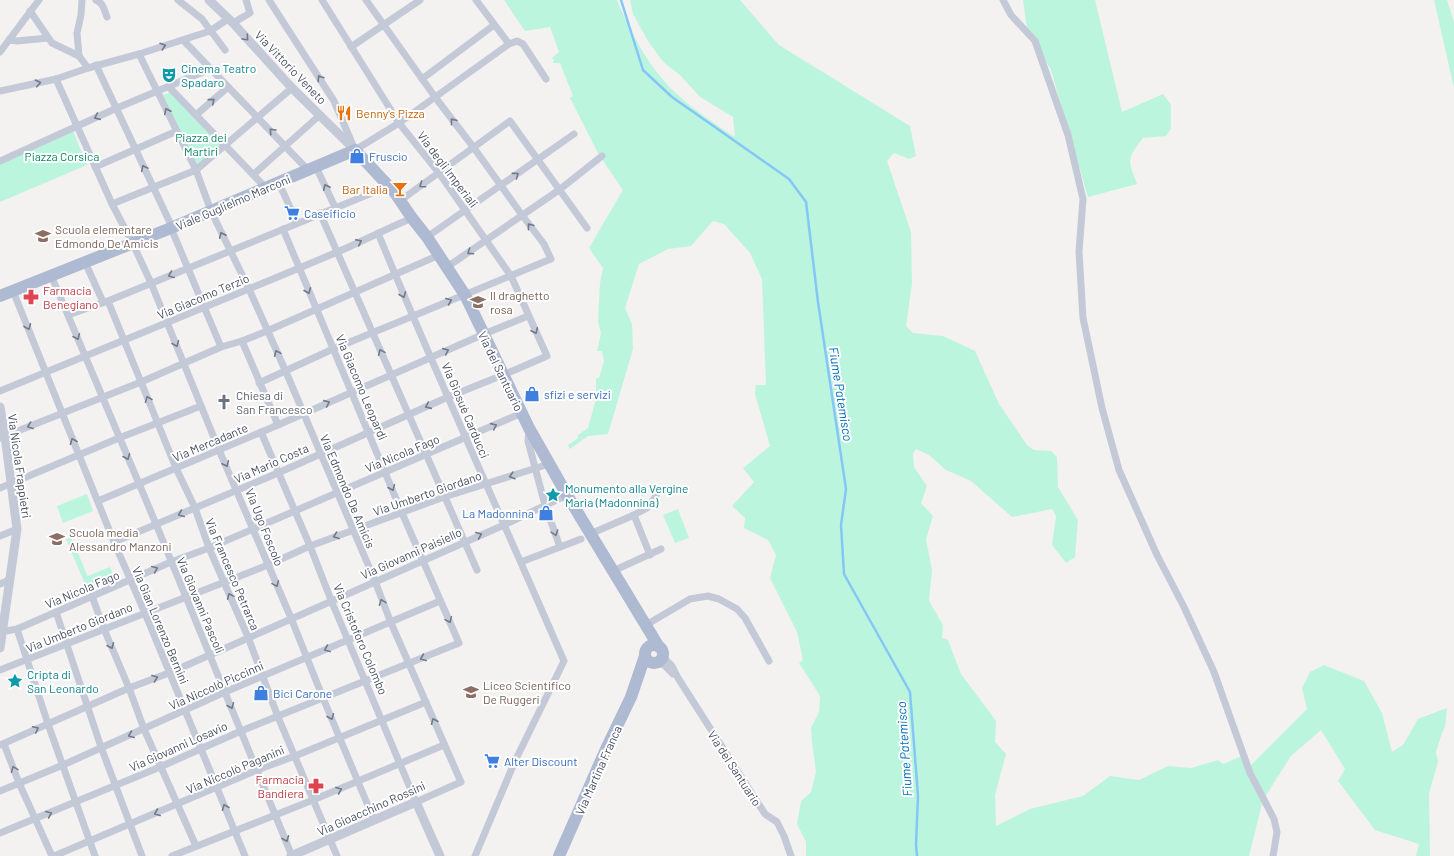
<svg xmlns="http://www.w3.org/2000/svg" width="1454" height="856" font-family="Barlow,sans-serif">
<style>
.green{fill:#bcf5dd}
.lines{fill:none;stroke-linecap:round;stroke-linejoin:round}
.stream{stroke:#84c7f6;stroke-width:2.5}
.minor{stroke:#c3c9d7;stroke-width:7}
.tertiary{stroke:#c3c9d7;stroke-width:9}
.primary{stroke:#aeb9d2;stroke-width:12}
.oneway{stroke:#727a8a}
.labels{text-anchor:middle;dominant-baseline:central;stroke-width:4;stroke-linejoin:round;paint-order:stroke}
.street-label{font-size:12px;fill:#464f61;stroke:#fff}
.culture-label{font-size:12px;fill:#0d838f;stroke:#fff;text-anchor:start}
.food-label{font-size:12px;fill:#c56008;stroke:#fff;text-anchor:start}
.park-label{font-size:12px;fill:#0d8663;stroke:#fff}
.shop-label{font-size:12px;fill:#366cbe;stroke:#fff;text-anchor:start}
.education-label{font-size:12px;fill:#785e54;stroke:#fff;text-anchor:start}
.health-label{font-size:12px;fill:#be3a42;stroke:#fff;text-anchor:start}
.worship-label{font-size:12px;fill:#5b616d;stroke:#fff;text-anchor:start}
.water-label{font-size:13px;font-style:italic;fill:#006dba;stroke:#fff}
</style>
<rect width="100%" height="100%" fill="#f4f1f1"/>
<g class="green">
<path d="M 504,0 L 617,0 C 629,29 644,58 665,82 C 683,103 712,122 735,137 L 733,117 L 700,97 L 680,75 L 667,65 L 661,59 L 648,41 L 633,14 L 630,0 L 740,0 L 779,45 L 910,126 L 916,156 L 909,159 L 894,153 L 887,161 L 911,232 L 912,284 L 906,326 L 913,333 L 943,336 L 975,351 L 999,404 L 1027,445 L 1034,450 L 1051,451 L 1057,457 L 1058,487 L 1078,520 L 1075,557 L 1066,563 L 1052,545 L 1056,516 L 1052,509 L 1012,517 L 971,481 L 946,470 L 929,455 L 916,449 L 913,453 L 914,467 L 927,486 L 921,503 L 933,516 L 926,539 L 932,570 L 929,601 L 943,625 L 942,638 L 948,640 L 961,674 L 996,721 L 995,742 L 1006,754 L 995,795 L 996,826 L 1030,809 L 1083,796 L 1110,776 L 1139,780 L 1168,766 L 1191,768 L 1218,760 L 1223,764 L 1242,756 L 1262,804 L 1249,856 L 806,856 L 806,842 L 797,824 L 801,801 L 811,792 L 816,772 L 812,742 L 811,728 L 819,712 L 820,696 L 799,663 L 803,660 L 797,632 L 770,578 L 776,555 L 768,540 L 744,528 L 745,518 L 732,506 L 754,482 L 743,468 L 770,446 L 755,394 L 756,385 L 766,385 L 762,279 L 750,253 L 724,224 L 713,221 L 691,246 L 668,249 L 639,264 L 625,308 L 632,324 L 633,349 L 608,434 L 588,436 L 570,449 L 568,445 L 578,438 L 578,435 L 588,428 L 596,399 L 596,378 L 599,378 L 604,361 L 602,351 L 597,351 L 601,333 L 598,322 L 600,283 L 603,268 L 589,248 L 623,190 L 599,155 L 570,98 L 573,96 L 560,63 L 553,63 L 554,59 L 551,59 L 559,52 L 550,27 L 525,31 Z"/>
<path d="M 1023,0 L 1095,0 L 1122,112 L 1163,94 L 1171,105 L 1171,129 L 1166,136 L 1143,138 C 1126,160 1128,159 1137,184 L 1088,197 L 1051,70 L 1027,29 Z"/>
<path d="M 1434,0 L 1447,0 L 1454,22 L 1454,88 Z"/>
<path d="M 170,92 L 220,145 L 197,165 L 163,95 Z"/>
<path d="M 73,131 L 87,165 L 0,202 L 0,164 Z"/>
<path d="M 87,494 L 93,511 L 63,523 L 57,506 Z"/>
<path d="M 678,509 L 689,538 L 675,543 L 663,515 Z"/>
<path d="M 71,537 L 88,577 L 88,576 L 110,567 L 115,579 L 93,588 L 93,589 L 88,591 L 66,539 Z"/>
<path d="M 1324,665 L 1364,681 L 1382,713 L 1392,752 L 1403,745 L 1418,719 L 1447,708 L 1445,727 L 1442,733 L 1436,752 L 1438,762 L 1429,793 L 1430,856 L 1416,856 L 1419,844 L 1375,830 L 1338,781 L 1345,769 L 1321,730 L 1291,756 L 1265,797 L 1250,766 L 1307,709 L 1302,688 L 1310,672 Z"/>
</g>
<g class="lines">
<path class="stream" d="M 621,0 L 643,70 L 672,97 L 789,179 L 806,202 L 818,302 L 846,489 L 841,525 L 844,574 L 910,692 L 918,796 L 916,845 L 917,856"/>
<g class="minor">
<path d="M 96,0 C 103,3 104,9 107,17"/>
<path d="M 178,0 L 202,19 L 225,50"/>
<path d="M 269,0 L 334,101 L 355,150 L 399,123 L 509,44 L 517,41 L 523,44 L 546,79"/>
<path d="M 476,0 L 509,44"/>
<path d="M 1003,0 L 1011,15 L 1035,41 L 1068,135 L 1083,199 L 1079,252 L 1083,318 L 1102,408 L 1119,470 L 1157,555 L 1184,607 L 1214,672 L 1250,773 L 1274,819 L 1277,832 L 1273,856"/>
<path d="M 30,11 L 52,43 L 79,56 L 88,68"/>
<path d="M 233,23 L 250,13 L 246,0"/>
<path d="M 9,40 L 17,41 L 48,38"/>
<path d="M 183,40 L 308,170"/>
<path d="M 351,47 L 420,0"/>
<path d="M 0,52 L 39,0"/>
<path d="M 139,54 L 196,170 L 211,211 L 249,289 L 286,372 L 375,581 L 391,623 L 461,782 L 416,802 L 331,600 L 310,546 L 261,432"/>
<path d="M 79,56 L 77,33 L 81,15 L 82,0"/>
<path d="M 96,65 L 172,227 L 171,228 L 221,347"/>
<path d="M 56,79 L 112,204 L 133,244 L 151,283 L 219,450 L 291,618 L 323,698 L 374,820"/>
<path d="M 422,79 L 494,25"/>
<path d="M 169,87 L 266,188"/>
<path d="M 0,91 L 56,79 L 88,68 L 139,54 L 210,31 L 228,19"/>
<path d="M 196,115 L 228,87"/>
<path d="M 0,161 L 117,108 L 210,69"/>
<path d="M 95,167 L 177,131"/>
<path d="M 316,167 L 335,207"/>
<path d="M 254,174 L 320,115"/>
<path d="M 279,183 L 297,223"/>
<path d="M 401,200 L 510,121 L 587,228"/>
<path d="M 112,204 L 196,170 L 292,88"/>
<path d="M 320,213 L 477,570"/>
<path d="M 378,233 C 437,377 502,518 564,661 L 515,761 L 475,856"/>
<path d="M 427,237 L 574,134"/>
<path d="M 85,262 L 103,302"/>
<path d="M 447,267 L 559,190 L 602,156"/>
<path d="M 51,275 L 156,524 L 292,856"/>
<path d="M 13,291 L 114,542 L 145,613 L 245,856"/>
<path d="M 108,301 L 176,468 L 195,508 L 209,548 L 248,637 L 278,717 L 337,856"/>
<path d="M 68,315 L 108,301 L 389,186"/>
<path d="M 242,341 L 278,425"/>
<path d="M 259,383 L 333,349 L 551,259 L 544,244 L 522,215 L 474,148 L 435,97 L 366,0"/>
<path d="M 0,391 C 111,345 224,300 335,253 C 361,242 386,229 412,218"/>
<path d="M 529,430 L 528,441 L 545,505 L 560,547"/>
<path d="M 0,438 L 141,382 L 221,347 L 242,341 L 267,331 L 439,255"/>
<path d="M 0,488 L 119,438 L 201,406"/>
<path d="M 98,501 L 278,425 L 484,334 L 528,316"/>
<path d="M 634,515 L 650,555"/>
<path d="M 590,534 L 634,515 L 647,508 L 656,496"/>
<path d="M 0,536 L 17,529"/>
<path d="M 114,542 L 278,473 L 448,397 L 503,375 L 547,356 L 511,276 L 439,173 L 399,123 L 322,0"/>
<path d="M 521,562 L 581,539"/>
<path d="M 613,571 L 661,549"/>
<path d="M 0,584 L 9,580"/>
<path d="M 92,596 L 104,629 L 129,688 L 144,729 L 196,846"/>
<path d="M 56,612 L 101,747 L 142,856"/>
<path d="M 646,625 L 690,599 L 708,596 L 719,599 L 737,609 L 745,618 L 769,661"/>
<path d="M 17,629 L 48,724 L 95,856"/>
<path d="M 0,632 L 17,629 L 171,562 L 209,548 L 522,413"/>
<path d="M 662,656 L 672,666 L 678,678 L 765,814 L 777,822 L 784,836 L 791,856"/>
<path d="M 657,662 L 664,665 L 673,674"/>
<path d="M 0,670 L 268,565 L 310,546 L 444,497 L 549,464"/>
<path d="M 4,744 L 19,783 L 52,856"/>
<path d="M 0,745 L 129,688 L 169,673 L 504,525 L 567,495"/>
<path d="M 0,791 L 63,765 L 225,692 L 440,601"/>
<path d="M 0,833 L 160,767 L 241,731 L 459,643 L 402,513 L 283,229"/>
<path d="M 54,856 L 257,770 L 295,756 L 426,702"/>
<path d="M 172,856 L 313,800 L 444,745"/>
</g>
<g class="tertiary">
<path d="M 209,0 L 233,23 L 292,88 L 355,150"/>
<path d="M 0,407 L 5,436 L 17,529 L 0,648"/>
<path d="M 291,856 L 416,802 L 440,856"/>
</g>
<g class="primary">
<path d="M 0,296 L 171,228 L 355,150 L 395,193 L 412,218 L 427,237 L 465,295 L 529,428 L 567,495 L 659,647"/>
<circle cx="654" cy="654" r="9"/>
<path d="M 559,856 L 607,747 L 631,697 L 645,656"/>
</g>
</g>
<defs><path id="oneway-chevron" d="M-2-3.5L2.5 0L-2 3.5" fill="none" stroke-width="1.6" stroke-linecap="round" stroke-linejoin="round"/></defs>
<g class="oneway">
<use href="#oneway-chevron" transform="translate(246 38) rotate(47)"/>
<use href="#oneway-chevron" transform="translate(163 46) rotate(-18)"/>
<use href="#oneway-chevron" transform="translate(320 78) rotate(-123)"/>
<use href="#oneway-chevron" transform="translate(38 83) rotate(-12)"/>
<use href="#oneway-chevron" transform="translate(212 101) rotate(-41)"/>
<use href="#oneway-chevron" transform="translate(167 111) rotate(-116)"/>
<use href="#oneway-chevron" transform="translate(97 117) rotate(156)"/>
<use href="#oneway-chevron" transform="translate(453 121) rotate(-128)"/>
<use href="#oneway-chevron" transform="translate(272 131) rotate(-133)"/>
<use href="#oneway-chevron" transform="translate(144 168) rotate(-116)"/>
<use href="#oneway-chevron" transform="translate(516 175) rotate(-36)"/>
<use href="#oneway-chevron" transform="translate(422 185) rotate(145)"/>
<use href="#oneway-chevron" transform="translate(326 187) rotate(-115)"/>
<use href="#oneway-chevron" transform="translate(530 226) rotate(-128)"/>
<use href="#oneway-chevron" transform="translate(222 235) rotate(-115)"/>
<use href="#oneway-chevron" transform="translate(359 242) rotate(-26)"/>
<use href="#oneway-chevron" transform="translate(470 252) rotate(146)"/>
<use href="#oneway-chevron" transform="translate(171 275) rotate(158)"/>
<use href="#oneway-chevron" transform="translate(308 291) rotate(67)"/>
<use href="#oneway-chevron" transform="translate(403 295) rotate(68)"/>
<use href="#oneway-chevron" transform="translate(449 301) rotate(-22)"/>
<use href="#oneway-chevron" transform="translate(28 327) rotate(68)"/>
<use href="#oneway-chevron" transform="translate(535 331) rotate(65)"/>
<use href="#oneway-chevron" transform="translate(77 337) rotate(67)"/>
<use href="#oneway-chevron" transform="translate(176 344) rotate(68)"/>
<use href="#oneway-chevron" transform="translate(446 351) rotate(-24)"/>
<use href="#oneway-chevron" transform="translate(381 352) rotate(-114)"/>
<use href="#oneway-chevron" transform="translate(277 353) rotate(-114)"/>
<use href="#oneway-chevron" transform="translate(148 399) rotate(-112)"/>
<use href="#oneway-chevron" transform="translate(327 403) rotate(-24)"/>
<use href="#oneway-chevron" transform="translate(428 406) rotate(156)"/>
<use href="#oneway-chevron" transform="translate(30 426) rotate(160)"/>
<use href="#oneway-chevron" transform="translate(494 426) rotate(-24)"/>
<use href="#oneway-chevron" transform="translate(73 441) rotate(-112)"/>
<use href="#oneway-chevron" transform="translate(127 457) rotate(67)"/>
<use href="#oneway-chevron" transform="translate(226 464) rotate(65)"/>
<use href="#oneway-chevron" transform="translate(512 476) rotate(163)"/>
<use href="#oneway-chevron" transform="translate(392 488) rotate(67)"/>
<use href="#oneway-chevron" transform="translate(181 514) rotate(157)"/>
<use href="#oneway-chevron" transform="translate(555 533) rotate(72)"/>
<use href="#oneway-chevron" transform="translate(479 535) rotate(-23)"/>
<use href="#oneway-chevron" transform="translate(336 536) rotate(160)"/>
<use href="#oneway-chevron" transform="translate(155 569) rotate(-23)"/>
<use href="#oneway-chevron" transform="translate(276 584) rotate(66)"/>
<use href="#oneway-chevron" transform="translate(230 596) rotate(-114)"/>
<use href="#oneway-chevron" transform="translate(382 602) rotate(-111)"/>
<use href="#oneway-chevron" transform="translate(449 620) rotate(66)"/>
<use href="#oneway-chevron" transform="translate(111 646) rotate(67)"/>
<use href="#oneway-chevron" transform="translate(327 649) rotate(158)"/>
<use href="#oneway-chevron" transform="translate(423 658) rotate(157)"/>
<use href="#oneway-chevron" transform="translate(155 678) rotate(-21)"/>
<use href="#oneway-chevron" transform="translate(231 706) rotate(67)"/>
<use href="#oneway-chevron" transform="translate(331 717) rotate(67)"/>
<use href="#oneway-chevron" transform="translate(434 721) rotate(-113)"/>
<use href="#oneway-chevron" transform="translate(36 729) rotate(-25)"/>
<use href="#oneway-chevron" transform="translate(131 735) rotate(157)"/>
<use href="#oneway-chevron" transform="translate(14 769) rotate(-111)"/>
<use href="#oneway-chevron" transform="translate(339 790) rotate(-23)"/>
<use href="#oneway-chevron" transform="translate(225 807) rotate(-112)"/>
<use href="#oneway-chevron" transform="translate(157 813) rotate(158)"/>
<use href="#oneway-chevron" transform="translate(49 814) rotate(-23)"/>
<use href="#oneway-chevron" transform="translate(286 839) rotate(68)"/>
</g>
<defs>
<symbol id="theatre-bare" viewBox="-9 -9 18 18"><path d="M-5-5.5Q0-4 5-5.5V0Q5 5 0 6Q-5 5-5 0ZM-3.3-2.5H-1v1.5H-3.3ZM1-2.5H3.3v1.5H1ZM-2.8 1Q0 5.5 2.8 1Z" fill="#0f9aa8" stroke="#fff" stroke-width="2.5" paint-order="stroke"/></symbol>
<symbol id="restaurant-bare" viewBox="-9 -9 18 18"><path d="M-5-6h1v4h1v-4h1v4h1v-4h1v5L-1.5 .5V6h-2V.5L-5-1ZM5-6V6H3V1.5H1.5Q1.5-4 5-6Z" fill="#e8710a" stroke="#fff" stroke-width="2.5" paint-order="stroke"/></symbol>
<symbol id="shop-bare" viewBox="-9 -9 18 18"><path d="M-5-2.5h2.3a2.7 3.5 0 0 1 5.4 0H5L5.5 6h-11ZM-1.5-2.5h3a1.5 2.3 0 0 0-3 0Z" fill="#3f7fe0" stroke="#fff" stroke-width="2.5" paint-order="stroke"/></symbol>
<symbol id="bar-bare" viewBox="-9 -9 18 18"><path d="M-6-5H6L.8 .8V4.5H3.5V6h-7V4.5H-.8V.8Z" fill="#e8710a" stroke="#fff" stroke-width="2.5" paint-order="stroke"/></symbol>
<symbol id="supermarket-bare" viewBox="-9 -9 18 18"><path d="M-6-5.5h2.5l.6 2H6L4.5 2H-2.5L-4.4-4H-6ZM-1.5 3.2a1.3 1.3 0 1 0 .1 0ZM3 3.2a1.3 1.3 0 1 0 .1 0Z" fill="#3f7fe0" stroke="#fff" stroke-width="2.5" paint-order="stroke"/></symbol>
<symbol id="school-bare" viewBox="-9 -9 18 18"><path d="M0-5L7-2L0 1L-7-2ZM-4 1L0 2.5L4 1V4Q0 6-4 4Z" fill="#8d6e63" stroke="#fff" stroke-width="2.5" paint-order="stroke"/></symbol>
<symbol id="pharmacy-bare" viewBox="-9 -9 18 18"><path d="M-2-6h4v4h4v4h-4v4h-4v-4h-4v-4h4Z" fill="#e0444e" stroke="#fff" stroke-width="2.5" paint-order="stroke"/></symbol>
<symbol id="church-bare" viewBox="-9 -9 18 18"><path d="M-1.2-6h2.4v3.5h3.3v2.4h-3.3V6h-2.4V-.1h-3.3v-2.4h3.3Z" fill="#6b7280" stroke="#fff" stroke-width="2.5" paint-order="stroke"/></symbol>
<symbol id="sight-bare" viewBox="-9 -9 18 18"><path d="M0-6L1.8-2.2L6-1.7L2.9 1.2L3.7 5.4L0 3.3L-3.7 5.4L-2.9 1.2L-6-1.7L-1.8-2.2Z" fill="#0f9aa8" stroke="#fff" stroke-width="2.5" paint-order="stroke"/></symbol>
</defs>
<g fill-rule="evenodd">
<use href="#theatre-bare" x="158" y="64" width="22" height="22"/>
<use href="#restaurant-bare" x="333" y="102" width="22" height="22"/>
<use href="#shop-bare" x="346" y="145" width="22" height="22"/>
<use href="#bar-bare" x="389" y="178" width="22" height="22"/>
<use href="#supermarket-bare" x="281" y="202" width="22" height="22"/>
<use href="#school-bare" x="32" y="225" width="22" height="22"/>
<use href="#pharmacy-bare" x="20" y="286" width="22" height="22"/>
<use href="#school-bare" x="467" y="291" width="22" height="22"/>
<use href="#shop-bare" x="521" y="383" width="22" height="22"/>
<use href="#church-bare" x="213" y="391" width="22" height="22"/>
<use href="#sight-bare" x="542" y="484" width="22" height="22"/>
<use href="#shop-bare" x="535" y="502" width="22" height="22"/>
<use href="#school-bare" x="46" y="528" width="22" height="22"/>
<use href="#sight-bare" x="4" y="670" width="22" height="22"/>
<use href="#school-bare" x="460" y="681" width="22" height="22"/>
<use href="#shop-bare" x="250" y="682" width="22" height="22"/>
<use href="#supermarket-bare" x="481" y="750" width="22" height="22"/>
<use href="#pharmacy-bare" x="305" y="775" width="22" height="22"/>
</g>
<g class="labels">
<g class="street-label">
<text transform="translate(291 67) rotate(46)">Via Vittorio Veneto</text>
<text transform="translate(448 169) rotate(53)">Via degli Imperiali</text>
<text transform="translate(233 202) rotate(-23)">Viale Guglielmo Marconi</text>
<text transform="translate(203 296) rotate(-23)">Via Giacomo Terzio</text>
<text transform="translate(501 371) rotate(64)">Via del Santuario</text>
<text transform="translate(362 387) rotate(67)">Via Giacomo Leopardi</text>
<text transform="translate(466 410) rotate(67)">Via Giosuè Carducci</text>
<text transform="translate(210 442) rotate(-23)">Via Mercadante</text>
<text transform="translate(402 453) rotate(-23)">Via Nicola Fago</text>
<text transform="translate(271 463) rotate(-24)">Via Mario Costa</text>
<text transform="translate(20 466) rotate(82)">Via Nicola Frappietri</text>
<text transform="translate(348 491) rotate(67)">Via Edmondo De Amicis</text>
<text transform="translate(427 493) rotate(-19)">Via Umberto Giordano</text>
<text transform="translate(265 527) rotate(68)">Via Ugo Foscolo</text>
<text transform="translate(411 553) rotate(-24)">Via Giovanni Paisiello</text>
<text transform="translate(233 574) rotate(67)">Via Francesco Petrarca</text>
<text transform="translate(82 589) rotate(-23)">Via Nicola Fago</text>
<text transform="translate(201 605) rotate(67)">Via Giovanni Pascoli</text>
<text transform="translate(161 625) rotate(67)">Via Gian Lorenzo Bernini</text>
<text transform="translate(79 627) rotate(-22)">Via Umberto Giordano</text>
<text transform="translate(361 639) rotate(67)">Via Cristoforo Colombo</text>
<text transform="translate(216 685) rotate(-24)">Via Niccolò Piccinni</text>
<text transform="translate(178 746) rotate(-24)">Via Giovanni Losavio</text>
<text transform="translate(735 768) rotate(57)">Via del Santuario</text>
<text transform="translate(235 769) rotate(-23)">Via Niccolò Paganini</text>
<text transform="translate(598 770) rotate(-66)">Via Martina Franca</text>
<text transform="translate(371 808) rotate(-24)">Via Gioacchino Rossini</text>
</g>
<g class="culture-label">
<text x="181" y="68">Cinema Teatro<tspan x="181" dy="14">Spadaro</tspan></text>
<text x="565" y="488">Monumento alla Vergine<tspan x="565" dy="14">Maria (Madonnina)</tspan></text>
<text x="27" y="674">Cripta di<tspan x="27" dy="14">San Leonardo</tspan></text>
</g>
<g class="food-label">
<text x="356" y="113">Benny's Pizza</text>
<text x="388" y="189" text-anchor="end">Bar Italia</text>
</g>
<g class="park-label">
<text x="201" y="137">Piazza dei<tspan x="201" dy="14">Martiri</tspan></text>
<text x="62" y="156">Piazza Corsica</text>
</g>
<g class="shop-label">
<text x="369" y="156">Fruscìo</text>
<text x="304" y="213">Caseificio</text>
<text x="544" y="394">sfizi e servizi</text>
<text x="534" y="513" text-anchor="end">La Madonnina</text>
<text x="273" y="693">Bici Carone</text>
<text x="504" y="761">Alter Discount</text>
</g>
<g class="education-label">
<text x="55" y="229">Scuola elementare<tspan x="55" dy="14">Edmondo De Amicis</tspan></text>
<text x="490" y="295">Il draghetto<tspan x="490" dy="14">rosa</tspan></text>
<text x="69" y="532">Scuola media<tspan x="69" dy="14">Alessandro Manzoni</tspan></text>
<text x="483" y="685">Liceo Scientifico<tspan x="483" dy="14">De Ruggeri</tspan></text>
</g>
<g class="health-label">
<text x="43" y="290">Farmacia<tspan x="43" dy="14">Benegiano</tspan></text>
<text x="304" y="779" text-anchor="end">Farmacia<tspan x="304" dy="14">Bandiera</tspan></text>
</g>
<g class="worship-label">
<text x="236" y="395">Chiesa di<tspan x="236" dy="14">San Francesco</tspan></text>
</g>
<g class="water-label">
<text transform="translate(841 394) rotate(81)">Fiume Patemisco</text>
<text transform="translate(904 749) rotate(-94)">Fiume Patemisco</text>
</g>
</g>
</svg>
